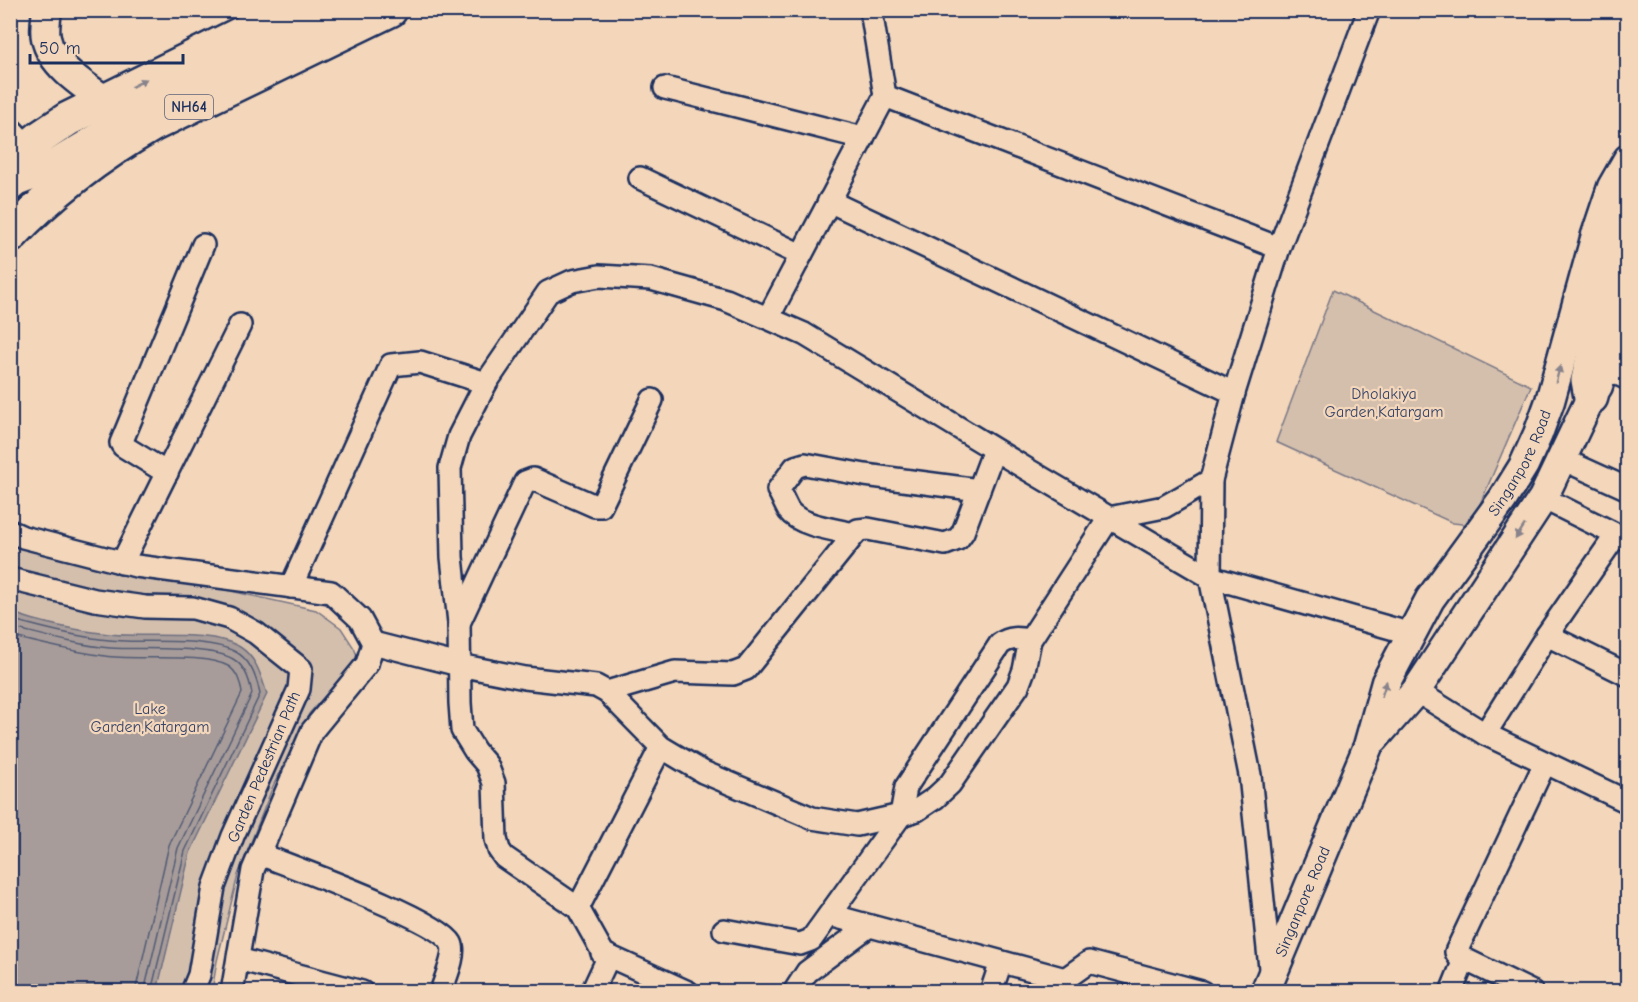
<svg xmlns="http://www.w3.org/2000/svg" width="1638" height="1002" font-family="'Comic Neue',sans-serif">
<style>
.green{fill:#d4bfad;stroke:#787786;stroke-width:1.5}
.water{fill:#a79c99;stroke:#6f7081;stroke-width:1.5}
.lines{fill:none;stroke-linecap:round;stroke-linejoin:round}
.shore{stroke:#535b76;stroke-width:1.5}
.street-casing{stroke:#1b2f5e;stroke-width:26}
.secondary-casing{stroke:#1b2f5e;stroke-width:33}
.highway-casing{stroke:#1b2f5e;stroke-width:38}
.street{stroke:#f4d7ba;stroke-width:21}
.secondary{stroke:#f4d7ba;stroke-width:28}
.highway{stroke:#f4d7ba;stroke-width:33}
.oneway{fill:#88838c}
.labels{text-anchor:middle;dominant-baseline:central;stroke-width:4.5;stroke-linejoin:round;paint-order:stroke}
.shield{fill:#f4d7ba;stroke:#5c617a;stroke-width:1.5}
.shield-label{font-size:15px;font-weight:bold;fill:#1b2f5e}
.park-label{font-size:16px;fill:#37456a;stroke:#f4d7ba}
.street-label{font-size:16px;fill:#1b2f5e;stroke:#f4d7ba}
</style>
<rect width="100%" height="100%" fill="#f4d7ba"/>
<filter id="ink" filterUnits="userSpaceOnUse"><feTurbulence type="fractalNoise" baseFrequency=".0167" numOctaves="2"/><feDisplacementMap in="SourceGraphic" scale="12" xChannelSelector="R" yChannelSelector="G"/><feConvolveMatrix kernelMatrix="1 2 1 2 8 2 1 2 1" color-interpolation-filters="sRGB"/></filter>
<g filter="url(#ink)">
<g class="green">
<path d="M 1333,290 L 1531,386 L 1471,525 L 1453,523 L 1276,442 Z"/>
<path d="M 11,544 L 117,572 L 195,583 L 316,610 L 341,628 L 354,648 L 358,658 L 309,714 L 273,786 L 238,875 L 217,961 L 212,991 L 11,992 Z"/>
</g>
<path class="water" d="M 11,612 C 38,623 80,631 109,634 C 143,638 212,629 240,647 C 257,658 261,676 267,694 L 190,853 L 157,991 L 11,991 Z"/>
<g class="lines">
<g class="shore">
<path d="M 10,619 C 42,628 76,637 109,640 C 143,644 207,636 236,652 C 251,660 257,679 260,694 L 185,851 L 151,992"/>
<path d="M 10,627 C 43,635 76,645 110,648 C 140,650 209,645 233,659 C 245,666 250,681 252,694 L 178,848 L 144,992"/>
<path d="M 10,636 C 42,644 73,652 105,656 C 137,661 201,652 228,666 C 237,671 241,684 242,693 L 169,845 L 135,992"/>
</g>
<defs>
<g id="street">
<path d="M 871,10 L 885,96 L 1279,248"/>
<path d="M 665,88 L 863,138"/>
<path d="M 640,178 L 801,255"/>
<path d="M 829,201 L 1234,393"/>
<path d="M 768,318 L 885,96"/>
<path d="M 1604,368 L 1628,379"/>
<path d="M 1562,459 L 1628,489"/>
<path d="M 167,473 L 123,446 L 121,443 L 203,245"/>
<path d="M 1543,498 L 1627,540"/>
<path d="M 10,531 L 23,537 L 136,566 L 331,592 L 360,619 L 373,643 L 367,664 L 312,731 L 253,870 L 232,992"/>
<path d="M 855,534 C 837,530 800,526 789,511 C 785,505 782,496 778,490 L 795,467 L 805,464 L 865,475 L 979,490"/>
<path d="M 122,563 L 240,325"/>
<path d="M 10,579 L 95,600 L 145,607 L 193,608 L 229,618 L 256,633 L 301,669 L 299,689 L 233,836 L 214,887 L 199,975 L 192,992"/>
<path d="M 291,587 L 391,365 L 420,362 L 486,383"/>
<path d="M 459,623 L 525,482 L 533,479 L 595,506 L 601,506 L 652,400"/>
<path d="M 1547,635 L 1628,675"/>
<path d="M 373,643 L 459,665 L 525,678 L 596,686 L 607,692 L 661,747 L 703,772 L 812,818 L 857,825 L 901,815 L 917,810 L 935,798 L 950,784 L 1018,686 L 1024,670 L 1030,640 L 1109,518 L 1164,507 L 1211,480"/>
<path d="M 1416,691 L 1485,734 L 1628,802"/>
<path d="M 607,692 L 675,672 L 733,674 L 746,669 L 858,530 L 868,529 L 945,544 L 958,539 L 963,532 L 994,450"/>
<path d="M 1485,734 L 1547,635 L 1616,535"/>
<path d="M 260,854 C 292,867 438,919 451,943 C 457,954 444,981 441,992"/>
<path d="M 578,908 L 661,747"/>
<path d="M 830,915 L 1065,979 L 1089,962 L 1202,992"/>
<path d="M 724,930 L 800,944 L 811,940 L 901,815 L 906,787 L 1000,644 C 1010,637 1018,638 1030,640"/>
<path d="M 602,953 L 688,992"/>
<path d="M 238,959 L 362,992"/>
<path d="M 1271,978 L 1250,775 L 1210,577 L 1211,480 L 1234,393 L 1279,248 L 1369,10"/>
<path d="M 592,992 L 607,960 L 578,908 L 504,857 L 499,850 L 496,839 L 494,783 L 487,765 L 475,751 L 462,730 L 460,703 L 459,623 L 452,557 L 450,468 L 459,436 L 486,383 L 548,292 L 572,281 L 599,276 L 651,279 L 726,300 L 804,334 L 1025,468 L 1210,577 L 1412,634"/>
<path d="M 794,992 L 807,972 L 869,926"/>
<path d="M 991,992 L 1001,962"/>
<path d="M 1451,992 L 1464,960"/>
<path d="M 1532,992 L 1458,956 L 1456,952 L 1545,763"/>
</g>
<g id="secondary">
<path d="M 47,10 C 46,19 44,30 46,38 C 52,70 97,93 121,112"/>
<path d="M 10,133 L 26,150 L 44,164"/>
<path d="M 10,187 L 16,182 L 40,173 L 129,119 L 343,10"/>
<path d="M 1374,739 L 1416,691 L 1543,498 L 1591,397 L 1598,386 L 1628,287"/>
<path id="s1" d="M 1265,992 L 1368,746 L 1386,682 L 1430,599 L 1503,499 L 1524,465 L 1538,434 L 1550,401 L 1596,235 L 1612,187 L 1628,159"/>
</g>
<g id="highway">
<path d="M 10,163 L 41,137 L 68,119 L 289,10"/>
<path d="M 10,236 C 53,190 98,156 152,125 L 390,10"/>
<path d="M 1591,397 L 1588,380 L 1619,242 L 1628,214"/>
</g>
</defs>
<use href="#street" class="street-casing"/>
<use href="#secondary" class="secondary-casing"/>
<use href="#highway" class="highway-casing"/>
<use href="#street" class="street"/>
<use href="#secondary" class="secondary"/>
<use href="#highway" class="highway"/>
</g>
<defs><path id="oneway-solid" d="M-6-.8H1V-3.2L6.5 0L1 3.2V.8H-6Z" transform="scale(1.5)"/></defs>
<g class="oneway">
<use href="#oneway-solid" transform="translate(139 83) rotate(-27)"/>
<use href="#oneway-solid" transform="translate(1558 374) rotate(-75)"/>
<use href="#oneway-solid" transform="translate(1520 532) rotate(123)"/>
<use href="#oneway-solid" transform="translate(1384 689) rotate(-72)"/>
</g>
</g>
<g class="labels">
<rect class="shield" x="165" y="95" width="48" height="24" rx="4.5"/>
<g class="shield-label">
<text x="189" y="107">NH64</text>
</g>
<g class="park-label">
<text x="1384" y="394">Dholakiya<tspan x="1384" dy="18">Garden,Katargam</tspan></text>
<text x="150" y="709">Lake<tspan x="150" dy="18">Garden,Katargam</tspan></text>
</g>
<g class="street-label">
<text stroke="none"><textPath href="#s1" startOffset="591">Singanpore Road</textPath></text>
<text transform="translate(264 767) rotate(-67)">Garden Pedestrian Path</text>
<text stroke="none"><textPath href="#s1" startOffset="98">Singanpore Road</textPath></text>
</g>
</g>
<rect width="1638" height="1002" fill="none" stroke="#f4d7ba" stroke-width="36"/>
<rect x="18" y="18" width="1602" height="966" fill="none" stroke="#1b2f5e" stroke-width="2" filter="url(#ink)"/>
<path d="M30 54v9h153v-9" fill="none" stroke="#1b2f5e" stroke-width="3"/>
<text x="39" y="54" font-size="18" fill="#1b2f5e" stroke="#f4d7ba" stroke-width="4.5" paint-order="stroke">50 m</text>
</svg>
